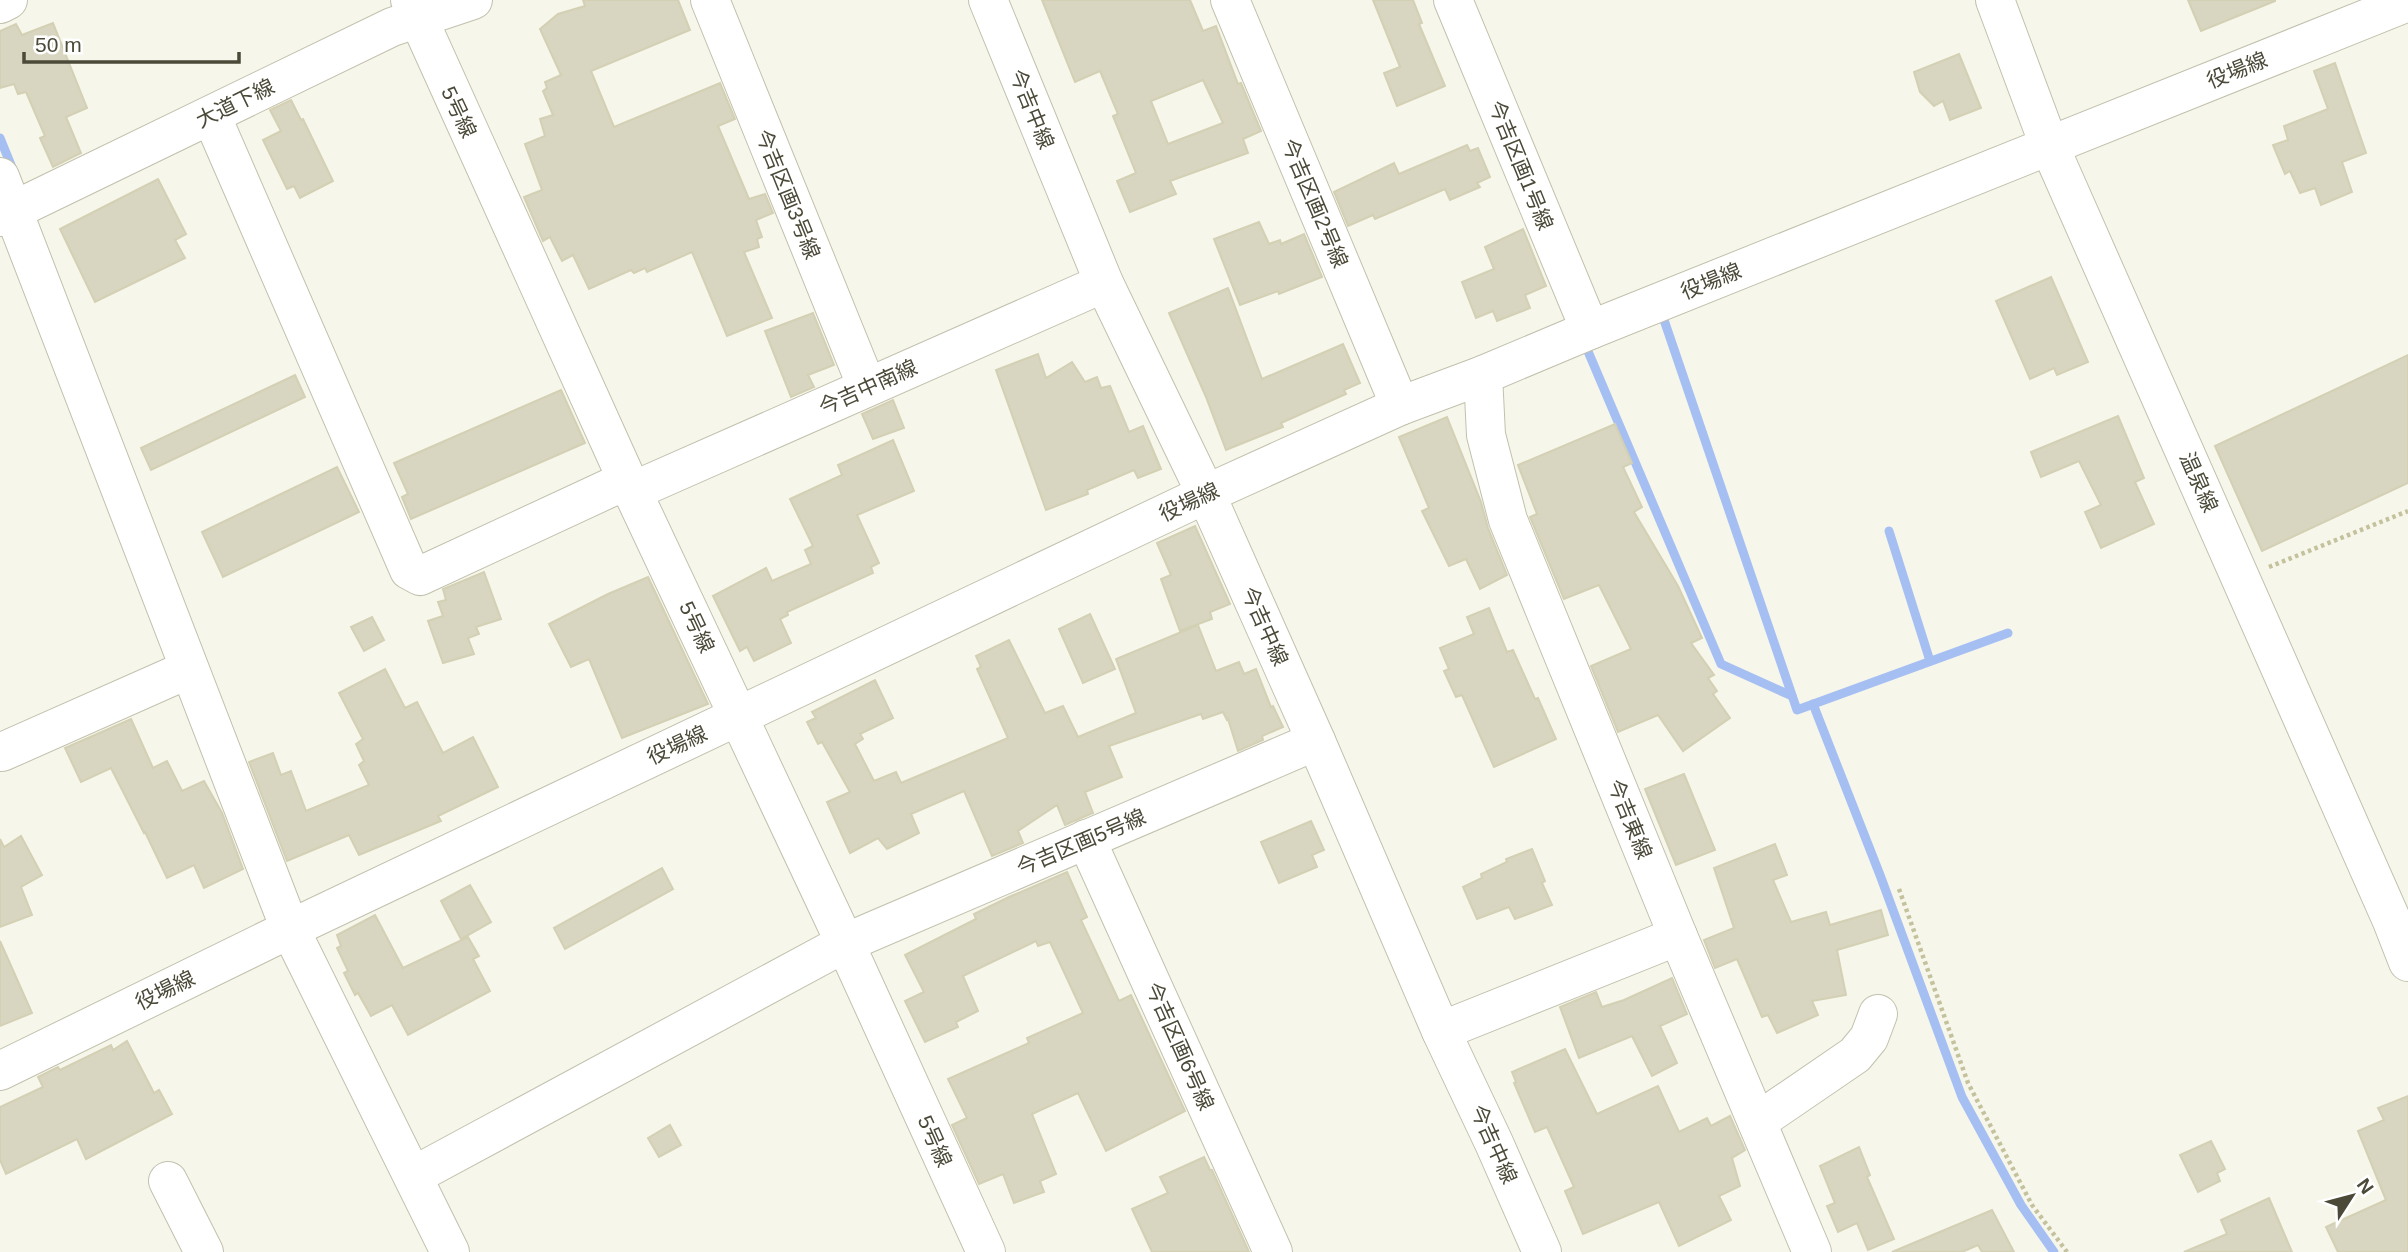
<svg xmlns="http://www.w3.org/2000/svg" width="2408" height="1252" font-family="Helvetica,'Noto Sans JP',sans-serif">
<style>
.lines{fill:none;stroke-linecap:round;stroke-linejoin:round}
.stream{stroke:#a6bff3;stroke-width:9}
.building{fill:#d8d5c0;stroke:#d3d0b3;stroke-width:2;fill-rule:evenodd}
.minor-casing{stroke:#c2c1ad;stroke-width:40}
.path{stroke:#c4c19d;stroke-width:4.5;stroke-dasharray:3.5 3.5;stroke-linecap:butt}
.minor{stroke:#fff;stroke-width:38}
.labels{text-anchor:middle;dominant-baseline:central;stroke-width:5;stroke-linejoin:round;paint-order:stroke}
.street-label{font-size:21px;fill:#4b4938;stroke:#fff}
</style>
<rect width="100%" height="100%" fill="#f6f6eb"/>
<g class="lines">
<g class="stream">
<path d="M 0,138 L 13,170"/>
<path d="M 1663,317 L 1797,710 L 2008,633"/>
<path d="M 1587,349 L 1721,664 L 1792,696"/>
<path d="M 1889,531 L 1930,661"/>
<path d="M 1813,704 L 1880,875 L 1962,1097 L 2021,1205 L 2054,1252"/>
</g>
</g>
<g class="building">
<path d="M 583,0 L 678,0 L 690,30 L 591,71 L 614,127 L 720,83 L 735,119 L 718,126 L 749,199 L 765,194 L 773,213 L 756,220 L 762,237 L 757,239 L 759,247 L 744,252 L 772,318 L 727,336 L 692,252 L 647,272 L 645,268 L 634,273 L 631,270 L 589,289 L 573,255 L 562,261 L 550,237 L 543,241 L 524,197 L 542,190 L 525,144 L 545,136 L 540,119 L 553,115 L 543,91 L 547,88 L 545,82 L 561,75 L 540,29 L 558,14 L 585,6 Z"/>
<path d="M 1042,0 L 1190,0 L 1203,31 L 1216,26 L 1238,84 L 1241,83 L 1261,131 L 1243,139 L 1248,153 L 1170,181 L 1176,194 L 1130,212 L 1117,181 L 1136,173 L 1113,116 L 1118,114 L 1100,71 L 1075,82 ZM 1203,80 L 1223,123 L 1168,144 L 1151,101 Z"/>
<path d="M 1373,0 L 1413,0 L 1422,23 L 1419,24 L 1445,86 L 1397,106 L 1384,73 L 1400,67 Z"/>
<path d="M 2188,0 L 2275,0 L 2275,1 L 2201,31 Z"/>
<path d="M 53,23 L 87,108 L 66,117 L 81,153 L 53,167 L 40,138 L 45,136 L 26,92 L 18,94 L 14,84 L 0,88 L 0,31 L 16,24 L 22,35 Z"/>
<path d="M 1959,54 L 1981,108 L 1950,120 L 1943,101 L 1934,106 L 1920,92 L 1914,72 Z"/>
<path d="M 2335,63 L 2366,153 L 2342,162 L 2352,192 L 2321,205 L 2315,188 L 2300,193 L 2290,171 L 2285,174 L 2273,145 L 2288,140 L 2284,126 L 2328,109 L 2314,71 Z"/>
<path d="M 291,100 L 301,120 L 303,119 L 333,181 L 300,198 L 294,186 L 287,189 L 263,140 L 281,131 L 270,110 Z"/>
<path d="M 1467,145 L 1470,151 L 1478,148 L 1490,177 L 1477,183 L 1480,187 L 1450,200 L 1445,189 L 1375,219 L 1373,215 L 1348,226 L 1334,192 L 1394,163 L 1399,174 Z"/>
<path d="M 158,179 L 186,234 L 175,240 L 185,258 L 95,302 L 60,229 Z"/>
<path d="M 1259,222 L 1269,244 L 1280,240 L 1281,244 L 1304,234 L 1322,277 L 1279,294 L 1278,291 L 1240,305 L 1214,239 Z"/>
<path d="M 1523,229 L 1546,286 L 1525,295 L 1530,308 L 1497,321 L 1493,311 L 1476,318 L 1462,282 L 1494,269 L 1485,247 Z"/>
<path d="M 2051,277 L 2088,362 L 2057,375 L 2054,368 L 2030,379 L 1996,301 Z"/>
<path d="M 1228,288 L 1262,379 L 1343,344 L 1360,383 L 1344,390 L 1346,394 L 1281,423 L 1283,427 L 1226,450 L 1206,397 L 1169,313 Z"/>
<path d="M 813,313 L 834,365 L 808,375 L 814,387 L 791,397 L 765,331 Z"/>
<path d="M 1038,354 L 1046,378 L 1072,362 L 1085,382 L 1097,377 L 1101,388 L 1110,386 L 1129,432 L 1143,426 L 1161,469 L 1138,478 L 1134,470 L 1087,490 L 1088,494 L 1046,510 L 996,370 Z"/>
<path d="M 2408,355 L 2408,483 L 2262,551 L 2215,446 Z"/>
<path d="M 295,375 L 305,397 L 151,470 L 141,448 Z"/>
<path d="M 561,390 L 585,443 L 411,519 L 402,497 L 408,494 L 394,463 Z"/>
<path d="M 893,400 L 904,428 L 873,439 L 862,414 Z"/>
<path d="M 2118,416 L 2144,478 L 2135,482 L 2154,524 L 2101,548 L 2085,512 L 2101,505 L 2079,461 L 2041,477 L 2031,452 Z"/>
<path d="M 1447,417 L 1481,502 L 1488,528 L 1507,575 L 1480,589 L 1466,559 L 1449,566 L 1422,511 L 1429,508 L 1399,437 Z"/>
<path d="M 1615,424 L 1632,463 L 1623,467 L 1642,507 L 1634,512 L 1678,586 L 1702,638 L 1691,643 L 1714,675 L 1708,678 L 1717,691 L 1713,694 L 1730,718 L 1683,751 L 1658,715 L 1618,732 L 1591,666 L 1631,649 L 1599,585 L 1564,599 L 1530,517 L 1537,514 L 1518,465 Z"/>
<path d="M 893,440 L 914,491 L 857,515 L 879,563 L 871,567 L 873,573 L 787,612 L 788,615 L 780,619 L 791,643 L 754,661 L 747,647 L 740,651 L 713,596 L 766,568 L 772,581 L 811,564 L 805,550 L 813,546 L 790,499 L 842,475 L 838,465 Z"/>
<path d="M 337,467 L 359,512 L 223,577 L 202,532 Z"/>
<path d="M 1195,526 L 1230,604 L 1210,612 L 1212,619 L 1180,631 L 1161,579 L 1171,575 L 1157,543 Z"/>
<path d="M 484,572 L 501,619 L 476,627 L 479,634 L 468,638 L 474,654 L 443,663 L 428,621 L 443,616 L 438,602 L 446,600 L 443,589 Z"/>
<path d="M 648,577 L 708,704 L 622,738 L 589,659 L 571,667 L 549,624 L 608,594 Z"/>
<path d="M 1489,608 L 1507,652 L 1513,650 L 1535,699 L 1538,698 L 1556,739 L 1494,767 L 1462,695 L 1456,697 L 1444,671 L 1449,669 L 1440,648 L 1474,634 L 1467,617 Z"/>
<path d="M 1090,614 L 1115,669 L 1083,683 L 1059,629 Z"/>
<path d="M 372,617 L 384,640 L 364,651 L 351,627 Z"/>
<path d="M 1198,625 L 1216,671 L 1239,662 L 1244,674 L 1256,669 L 1271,707 L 1273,706 L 1283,727 L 1262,736 L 1263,740 L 1238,751 L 1228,719 L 1227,720 L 1223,712 L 1203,719 L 1201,714 L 1109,746 L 1122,777 L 1085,792 L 1093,813 L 1065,825 L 1057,805 L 1018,831 L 1023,843 L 992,856 L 964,791 L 911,814 L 919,833 L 887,849 L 878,838 L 850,853 L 827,802 L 850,792 L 822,742 L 818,744 L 807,722 L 816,718 L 812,712 L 875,680 L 893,718 L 860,734 L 863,739 L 855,744 L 874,781 L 896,772 L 901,783 L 1008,738 L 977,669 L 981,667 L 976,656 L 1009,640 L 1045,713 L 1063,706 L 1078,737 L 1136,713 L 1116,659 Z"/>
<path d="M 385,669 L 405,708 L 417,702 L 443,753 L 473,737 L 498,787 L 438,816 L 441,821 L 359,855 L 349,835 L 287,861 L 249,762 L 273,753 L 281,775 L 291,771 L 306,811 L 369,785 L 359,765 L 364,761 L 356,744 L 363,739 L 339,693 Z"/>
<path d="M 131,719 L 153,768 L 167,761 L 182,791 L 204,781 L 222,813 L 243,869 L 204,888 L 194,865 L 167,878 L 145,832 L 144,833 L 111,768 L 81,782 L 65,748 Z"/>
<path d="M 1684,774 L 1715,850 L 1676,865 L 1645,789 Z"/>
<path d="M 1311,821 L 1324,850 L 1312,855 L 1317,867 L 1279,883 L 1261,842 Z"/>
<path d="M 21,836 L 42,875 L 21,887 L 32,915 L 0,927 L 0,839 L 4,847 Z"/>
<path d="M 1775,844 L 1787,875 L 1773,880 L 1791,922 L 1826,912 L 1830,925 L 1881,910 L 1888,935 L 1837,950 L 1846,995 L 1812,1001 L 1818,1015 L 1777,1033 L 1768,1015 L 1762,1017 L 1737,959 L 1715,968 L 1704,940 L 1734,928 L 1714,868 Z"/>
<path d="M 1532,849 L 1545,881 L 1542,883 L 1552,905 L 1515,919 L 1509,907 L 1477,919 L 1463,887 L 1482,878 L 1481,874 L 1507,862 L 1506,859 Z"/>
<path d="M 662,868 L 673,889 L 565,949 L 554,928 Z"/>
<path d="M 1067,872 L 1087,917 L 1081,920 L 1119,1001 L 1131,995 L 1185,1111 L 1106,1151 L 1078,1093 L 1032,1114 L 1056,1174 L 1040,1181 L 1044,1192 L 1014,1203 L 1003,1174 L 979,1184 L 952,1125 L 967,1118 L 948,1079 L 1029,1043 L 1027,1038 L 1083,1013 L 1050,942 L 1038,946 L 1036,941 L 963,976 L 978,1011 L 956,1022 L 958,1027 L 925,1042 L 905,1001 L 924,992 L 905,955 L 976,919 L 974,914 L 1009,897 Z"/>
<path d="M 470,885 L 491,922 L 461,939 L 441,901 Z"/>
<path d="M 375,915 L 403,968 L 468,937 L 479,956 L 473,959 L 490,991 L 408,1035 L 392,1005 L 371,1016 L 358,993 L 355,995 L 344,973 L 348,971 L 337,948 L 341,946 L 337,935 Z"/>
<path d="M 0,941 L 32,1013 L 0,1026 Z"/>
<path d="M 1672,978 L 1687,1014 L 1660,1026 L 1677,1063 L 1652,1076 L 1632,1036 L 1579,1058 L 1560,1007 L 1596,992 L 1602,1007 L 1624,1000 Z"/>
<path d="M 127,1041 L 154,1093 L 159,1090 L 172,1114 L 86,1159 L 77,1139 L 6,1174 L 0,1160 L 0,1107 L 43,1087 L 38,1077 L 58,1067 L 60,1070 L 111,1045 L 113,1050 Z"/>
<path d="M 1565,1049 L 1597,1114 L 1658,1086 L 1679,1132 L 1707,1118 L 1711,1126 L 1730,1116 L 1745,1150 L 1732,1158 L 1740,1186 L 1719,1196 L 1731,1220 L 1679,1246 L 1659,1202 L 1583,1234 L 1565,1191 L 1574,1187 L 1547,1127 L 1535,1132 L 1514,1083 L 1516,1082 L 1512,1072 Z"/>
<path d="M 2408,1096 L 2408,1252 L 2338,1252 L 2326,1227 L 2386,1200 L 2358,1131 L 2384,1120 L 2378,1108 Z"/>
<path d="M 670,1125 L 681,1145 L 659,1157 L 648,1138 Z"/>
<path d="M 2211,1141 L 2225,1169 L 2217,1173 L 2220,1181 L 2198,1192 L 2180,1155 Z"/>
<path d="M 1859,1147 L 1870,1175 L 1867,1177 L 1894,1239 L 1868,1250 L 1857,1223 L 1838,1232 L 1827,1206 L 1835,1203 L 1820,1166 Z"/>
<path d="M 1204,1157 L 1210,1170 L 1212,1170 L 1249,1252 L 1152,1252 L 1132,1209 L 1168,1193 L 1160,1177 Z"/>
<path d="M 2269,1198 L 2292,1252 L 2184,1252 L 2227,1234 L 2221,1220 Z"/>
<path d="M 1992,1210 L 2014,1252 L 1982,1252 L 1978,1245 L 1962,1252 L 1892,1252 Z"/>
</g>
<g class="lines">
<defs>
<g id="minor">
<path d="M 410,0 L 627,480 L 845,943 L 986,1252"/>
<path d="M 710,0 L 867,387"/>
<path d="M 988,0 L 1104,283 L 1206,494 L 1316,741 L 1441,1031 L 1494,1143 L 1542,1252"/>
<path d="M 1230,0 L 1400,406"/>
<path d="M 1453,0 L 1590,330"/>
<path d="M 1995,0 L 2049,145 L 2392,921 L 2408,962"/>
<path d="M 0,4 L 8,0"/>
<path d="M 211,115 L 409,570 L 420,576 L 627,480"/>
<path d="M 0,177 L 290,929 L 450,1252"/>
<path d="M 0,217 L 392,27 L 473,0"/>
<path d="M 1483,375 L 1486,435 L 1508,520 L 1678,936 L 1812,1252"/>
<path d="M 633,491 L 1104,283"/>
<path d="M 0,751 L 2,752 L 189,669"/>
<path d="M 1086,839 L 1273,1252"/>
<path d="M 1441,1031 L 1678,936"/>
<path d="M 0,1071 L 290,929 L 1206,494 L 1400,406 L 1483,375 L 1590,330 L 2408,2"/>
<path d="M 1757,1122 L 1855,1055 L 1869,1038 L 1878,1014"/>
<path d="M 413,1176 L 845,943 L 1316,741"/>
<path d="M 168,1181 L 204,1252"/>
</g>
</defs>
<use href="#minor" class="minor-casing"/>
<g class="path">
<path d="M 2269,567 L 2408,511"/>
<path d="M 1899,889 L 1968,1083 L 2032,1205 L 2067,1252"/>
</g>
<use href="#minor" class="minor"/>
</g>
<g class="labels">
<g class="street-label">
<text transform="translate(2237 70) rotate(-22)">役場線</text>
<text transform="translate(235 103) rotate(-26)">大道下線</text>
<text transform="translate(1032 109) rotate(68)">今吉中線</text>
<text transform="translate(459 112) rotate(65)">5号線</text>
<text transform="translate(1521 165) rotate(68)">今吉区画1号線</text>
<text transform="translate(788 194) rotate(68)">今吉区画3号線</text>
<text transform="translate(1315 203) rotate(67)">今吉区画2号線</text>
<text transform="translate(1711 281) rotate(-22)">役場線</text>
<text transform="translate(868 387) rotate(-24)">今吉中南線</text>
<text transform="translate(2199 482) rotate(66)">温泉線</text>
<text transform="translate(1189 502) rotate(-25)">役場線</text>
<text transform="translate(1265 626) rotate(66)">今吉中線</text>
<text transform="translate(697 627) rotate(65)">5号線</text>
<text transform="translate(677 745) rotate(-25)">役場線</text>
<text transform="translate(1630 819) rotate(68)">今吉東線</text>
<text transform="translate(1081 842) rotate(-23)">今吉区画5号線</text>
<text transform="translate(165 990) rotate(-26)">役場線</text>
<text transform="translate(1180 1046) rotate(66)">今吉区画6号線</text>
<text transform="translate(935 1141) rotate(66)">5号線</text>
<text transform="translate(1494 1144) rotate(66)">今吉中線</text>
</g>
</g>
<g transform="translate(2352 1196) rotate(54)" stroke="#ffffff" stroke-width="5" paint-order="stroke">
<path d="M0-5L12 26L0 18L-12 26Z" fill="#4b4938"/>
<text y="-10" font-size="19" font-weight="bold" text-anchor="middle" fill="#4b4938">N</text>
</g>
<path d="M24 52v10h215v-10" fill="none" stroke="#4b4938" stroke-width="3.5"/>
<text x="35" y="52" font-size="21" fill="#4b4938" stroke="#ffffff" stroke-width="5" paint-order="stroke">50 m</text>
</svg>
